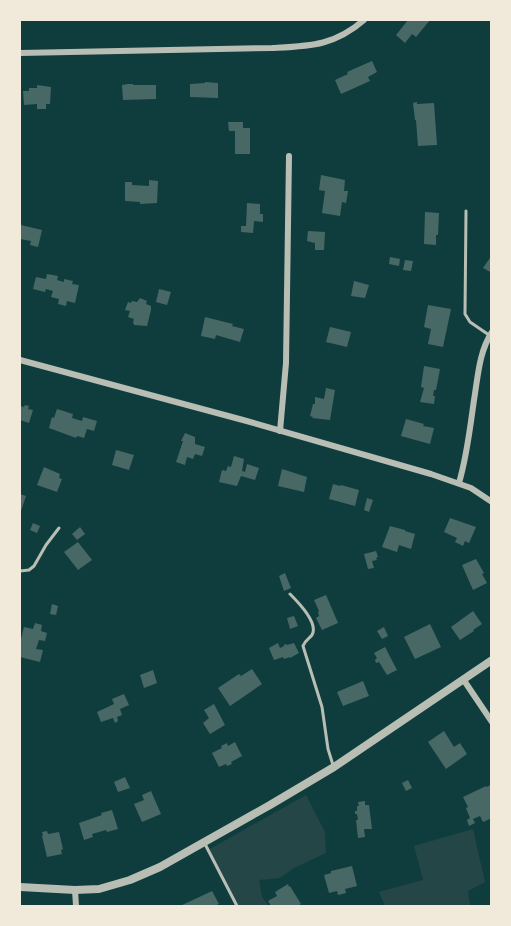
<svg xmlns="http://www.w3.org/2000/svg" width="511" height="926" font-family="Jost,sans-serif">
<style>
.green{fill:#244646}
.building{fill:#486865}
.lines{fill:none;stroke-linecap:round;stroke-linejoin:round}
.service{stroke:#b8beb3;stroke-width:3}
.minor{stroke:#b8beb3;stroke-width:6}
.tertiary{stroke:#b8beb3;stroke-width:8}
</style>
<rect width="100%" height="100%" fill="#0f3d3e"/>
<g class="green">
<path d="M 306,795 L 325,832 L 326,853 L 294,868 L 280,878 L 259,880 L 262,897 L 269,906 L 237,906 L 208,850 Z"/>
<path d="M 473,829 L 485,882 L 468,891 L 470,906 L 385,906 L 379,892 L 423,880 L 414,846 Z"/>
</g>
<g class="building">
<path d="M 408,20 L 430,20 L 416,37 L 412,34 L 405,43 L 396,35 Z"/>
<path d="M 372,61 L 377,72 L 368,77 L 370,81 L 341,94 L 335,80 L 348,74 L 347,72 Z"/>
<path d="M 205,82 L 218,83 L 218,98 L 190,97 L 190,84 L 205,83 Z"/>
<path d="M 128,84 L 133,84 L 133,85 L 156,85 L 156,99 L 123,100 L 122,85 Z"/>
<path d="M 37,85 L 51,87 L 50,104 L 46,104 L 46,109 L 37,109 L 37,104 L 24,105 L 23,91 L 29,91 L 29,88 L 37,88 Z"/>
<path d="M 417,102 L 417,104 L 434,103 L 437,145 L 418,146 L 416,120 L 415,120 L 413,103 Z"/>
<path d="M 228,122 L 243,122 L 243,128 L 250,128 L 250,154 L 235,154 L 235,131 L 229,131 Z"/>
<path d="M 321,175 L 345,180 L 344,191 L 348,191 L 346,203 L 342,202 L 340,216 L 322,213 L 325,191 L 319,190 Z"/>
<path d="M 149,180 L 158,181 L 157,203 L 140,204 L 140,202 L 125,201 L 125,182 L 132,182 L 132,185 L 149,186 Z"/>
<path d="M 247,203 L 260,204 L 260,214 L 263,214 L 263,222 L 254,221 L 253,233 L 241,232 L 241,226 L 246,226 Z"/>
<path d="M 425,212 L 439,213 L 438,235 L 436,235 L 436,245 L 424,244 Z"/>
<path d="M 21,225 L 42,230 L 38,247 L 30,245 L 31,241 L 20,239 Z"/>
<path d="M 308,231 L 325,232 L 324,250 L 315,250 L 315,243 L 307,241 Z"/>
<path d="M 492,255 L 492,273 L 483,268 Z"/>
<path d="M 390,257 L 400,259 L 399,266 L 389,264 Z"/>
<path d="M 405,260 L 413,261 L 411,271 L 403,270 Z"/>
<path d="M 47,274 L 58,276 L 57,280 L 64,282 L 64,279 L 73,281 L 72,284 L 79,285 L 75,303 L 67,301 L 66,306 L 58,304 L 59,299 L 51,297 L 53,291 L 46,289 L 45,292 L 33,289 L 36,277 L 46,279 Z"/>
<path d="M 354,281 L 369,285 L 365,298 L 351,296 Z"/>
<path d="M 159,289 L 171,292 L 167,305 L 156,302 Z"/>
<path d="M 140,298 L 147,301 L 146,304 L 151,306 L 151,310 L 147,326 L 134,325 L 133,322 L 134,319 L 128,317 L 130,311 L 125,310 L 128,302 L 131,303 L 132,301 L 137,302 Z"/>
<path d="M 428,305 L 451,309 L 443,347 L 428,344 L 431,329 L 424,327 Z"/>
<path d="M 205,317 L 233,324 L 232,326 L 244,329 L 240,342 L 216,335 L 215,339 L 201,336 Z"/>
<path d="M 330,327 L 351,332 L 347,347 L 326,342 Z"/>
<path d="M 424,366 L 440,369 L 436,390 L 434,390 L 433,396 L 435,396 L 434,404 L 420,402 L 424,388 L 421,387 Z"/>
<path d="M 326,388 L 335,390 L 330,420 L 312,418 L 313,417 L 310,416 L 313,404 L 315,404 L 315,397 L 324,399 Z"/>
<path d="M 25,405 L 29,406 L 28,409 L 33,410 L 29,423 L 20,420 L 20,406 L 24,407 Z"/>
<path d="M 57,409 L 73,414 L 72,418 L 82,421 L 83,417 L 97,421 L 94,431 L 87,429 L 84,438 L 77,436 L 76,438 L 49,428 L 52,417 L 54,418 Z"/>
<path d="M 406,419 L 424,424 L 423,426 L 434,428 L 430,444 L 401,436 Z"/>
<path d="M 185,433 L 195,437 L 195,444 L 205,447 L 202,456 L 195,454 L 193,459 L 187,457 L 185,465 L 176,462 L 183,441 L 181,441 Z"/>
<path d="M 116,450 L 134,455 L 129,470 L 112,465 Z"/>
<path d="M 234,456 L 244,459 L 242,471 L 245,472 L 247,464 L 259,468 L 255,480 L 241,476 L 237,486 L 219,482 L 222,470 L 226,471 L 228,466 L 231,467 Z"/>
<path d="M 44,467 L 60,474 L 59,478 L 62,479 L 57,492 L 37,485 Z"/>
<path d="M 282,469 L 307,477 L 304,492 L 278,486 Z"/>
<path d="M 333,484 L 340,486 L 341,485 L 359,490 L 355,506 L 329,499 Z"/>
<path d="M 20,494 L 26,496 L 20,514 Z"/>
<path d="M 367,498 L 373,500 L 369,512 L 364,510 Z"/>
<path d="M 450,518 L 476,527 L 469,543 L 465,541 L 463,546 L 455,542 L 457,538 L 444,532 Z"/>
<path d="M 33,523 L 40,526 L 37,533 L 30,530 Z"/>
<path d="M 390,526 L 405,530 L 405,531 L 415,534 L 411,549 L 399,545 L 397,552 L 382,547 Z"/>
<path d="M 80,527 L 85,534 L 77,540 L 72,534 Z"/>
<path d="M 78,542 L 92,560 L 78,570 L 64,552 Z"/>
<path d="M 376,551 L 378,557 L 376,558 L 377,560 L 372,561 L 374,568 L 368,569 L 364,554 Z"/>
<path d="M 476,559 L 484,573 L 482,574 L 487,583 L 473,590 L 462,565 Z"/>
<path d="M 285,573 L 291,588 L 284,591 L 279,576 Z"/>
<path d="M 326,595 L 338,623 L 322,630 L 316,618 L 319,616 L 318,612 L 319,611 L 314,600 Z"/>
<path d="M 52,604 L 58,606 L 56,615 L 50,614 Z"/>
<path d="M 473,611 L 482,624 L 473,630 L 474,631 L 460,640 L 451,627 Z"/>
<path d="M 294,616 L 298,626 L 290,629 L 287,618 Z"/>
<path d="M 35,623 L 42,625 L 41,631 L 47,633 L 45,641 L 39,640 L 36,649 L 43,650 L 40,662 L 20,657 L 20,643 L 24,627 L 33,629 Z"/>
<path d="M 430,624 L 441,647 L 415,659 L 404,637 Z"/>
<path d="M 384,627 L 388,636 L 382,639 L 377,631 Z"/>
<path d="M 278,643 L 280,648 L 284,646 L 284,645 L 286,644 L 287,645 L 294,643 L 299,653 L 290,658 L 290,657 L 284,659 L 283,657 L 274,660 L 269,648 Z"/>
<path d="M 385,647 L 397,670 L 387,675 L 379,662 L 376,663 L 375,660 L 377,658 L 374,653 Z"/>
<path d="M 252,669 L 262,684 L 230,706 L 218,688 L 239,674 L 241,676 Z"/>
<path d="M 153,670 L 157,683 L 144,688 L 140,675 Z"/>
<path d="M 363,681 L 369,696 L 343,706 L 337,692 Z"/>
<path d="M 124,694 L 129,705 L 120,709 L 122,715 L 117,717 L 118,721 L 115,723 L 113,718 L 101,722 L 97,712 L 114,704 L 112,699 Z"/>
<path d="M 214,704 L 225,725 L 210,734 L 203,723 L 209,718 L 204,710 Z"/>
<path d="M 444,731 L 454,747 L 460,743 L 467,754 L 446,769 L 428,742 Z"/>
<path d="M 235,742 L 242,756 L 231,762 L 232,764 L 227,766 L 226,764 L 219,767 L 212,753 L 222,748 L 221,746 L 227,743 L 228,746 Z"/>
<path d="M 125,777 L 130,788 L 118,792 L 114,782 Z"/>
<path d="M 408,780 L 412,788 L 406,791 L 402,783 Z"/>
<path d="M 490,785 L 492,789 L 492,818 L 483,822 L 480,816 L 473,819 L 475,823 L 469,826 L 467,820 L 470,818 L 466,808 L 468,807 L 463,797 L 486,786 L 487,787 Z"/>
<path d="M 151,791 L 161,814 L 142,822 L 134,804 L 144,800 L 142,795 Z"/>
<path d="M 365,801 L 365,805 L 369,805 L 372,829 L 364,829 L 365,837 L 358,838 L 356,820 L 358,820 L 357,814 L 355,814 L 355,811 L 357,811 L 357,806 L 359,806 L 358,802 Z"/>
<path d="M 112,810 L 118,829 L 107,832 L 106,830 L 92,834 L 93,837 L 84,840 L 79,823 L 102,815 L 101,813 Z"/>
<path d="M 47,831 L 48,834 L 59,832 L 63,849 L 61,850 L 62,854 L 47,857 L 42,836 L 43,835 L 42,832 Z"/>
<path d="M 352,866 L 357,886 L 345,889 L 346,893 L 338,895 L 337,891 L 329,893 L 324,875 L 331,873 L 331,871 Z"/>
<path d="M 288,884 L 289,887 L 290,886 L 301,904 L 297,906 L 271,906 L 268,901 L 277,896 L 275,892 Z"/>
<path d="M 212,891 L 219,904 L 214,906 L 180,906 Z"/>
</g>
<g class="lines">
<g class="service">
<path d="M 466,211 L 465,314 L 470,322 L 489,335"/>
<path d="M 20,571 L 29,570 L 34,566 L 46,545 L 59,528"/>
<path d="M 290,594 C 298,602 319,623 312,635 C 309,639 305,640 303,646 L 322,707 L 328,749 L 333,765"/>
<path d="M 205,844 L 237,906"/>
</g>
<g class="minor">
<path d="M 20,53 L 272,48 C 310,46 334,46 364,20"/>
<path d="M 20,360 L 243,420 L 431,474 L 471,488 L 492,502"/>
<path d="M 280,431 L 286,363 L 289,156"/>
<path d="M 459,483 C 467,456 470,428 474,400 C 478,376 479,352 492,332"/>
<path d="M 463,679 L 492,722"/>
<path d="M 75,890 L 76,906"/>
</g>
<path class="tertiary" d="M 20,887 L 75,890 L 99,889 L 130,880 L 160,867 L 270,805 L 334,767 L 492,660"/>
</g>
<rect width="511" height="926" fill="none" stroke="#f1e9da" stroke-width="42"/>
</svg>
